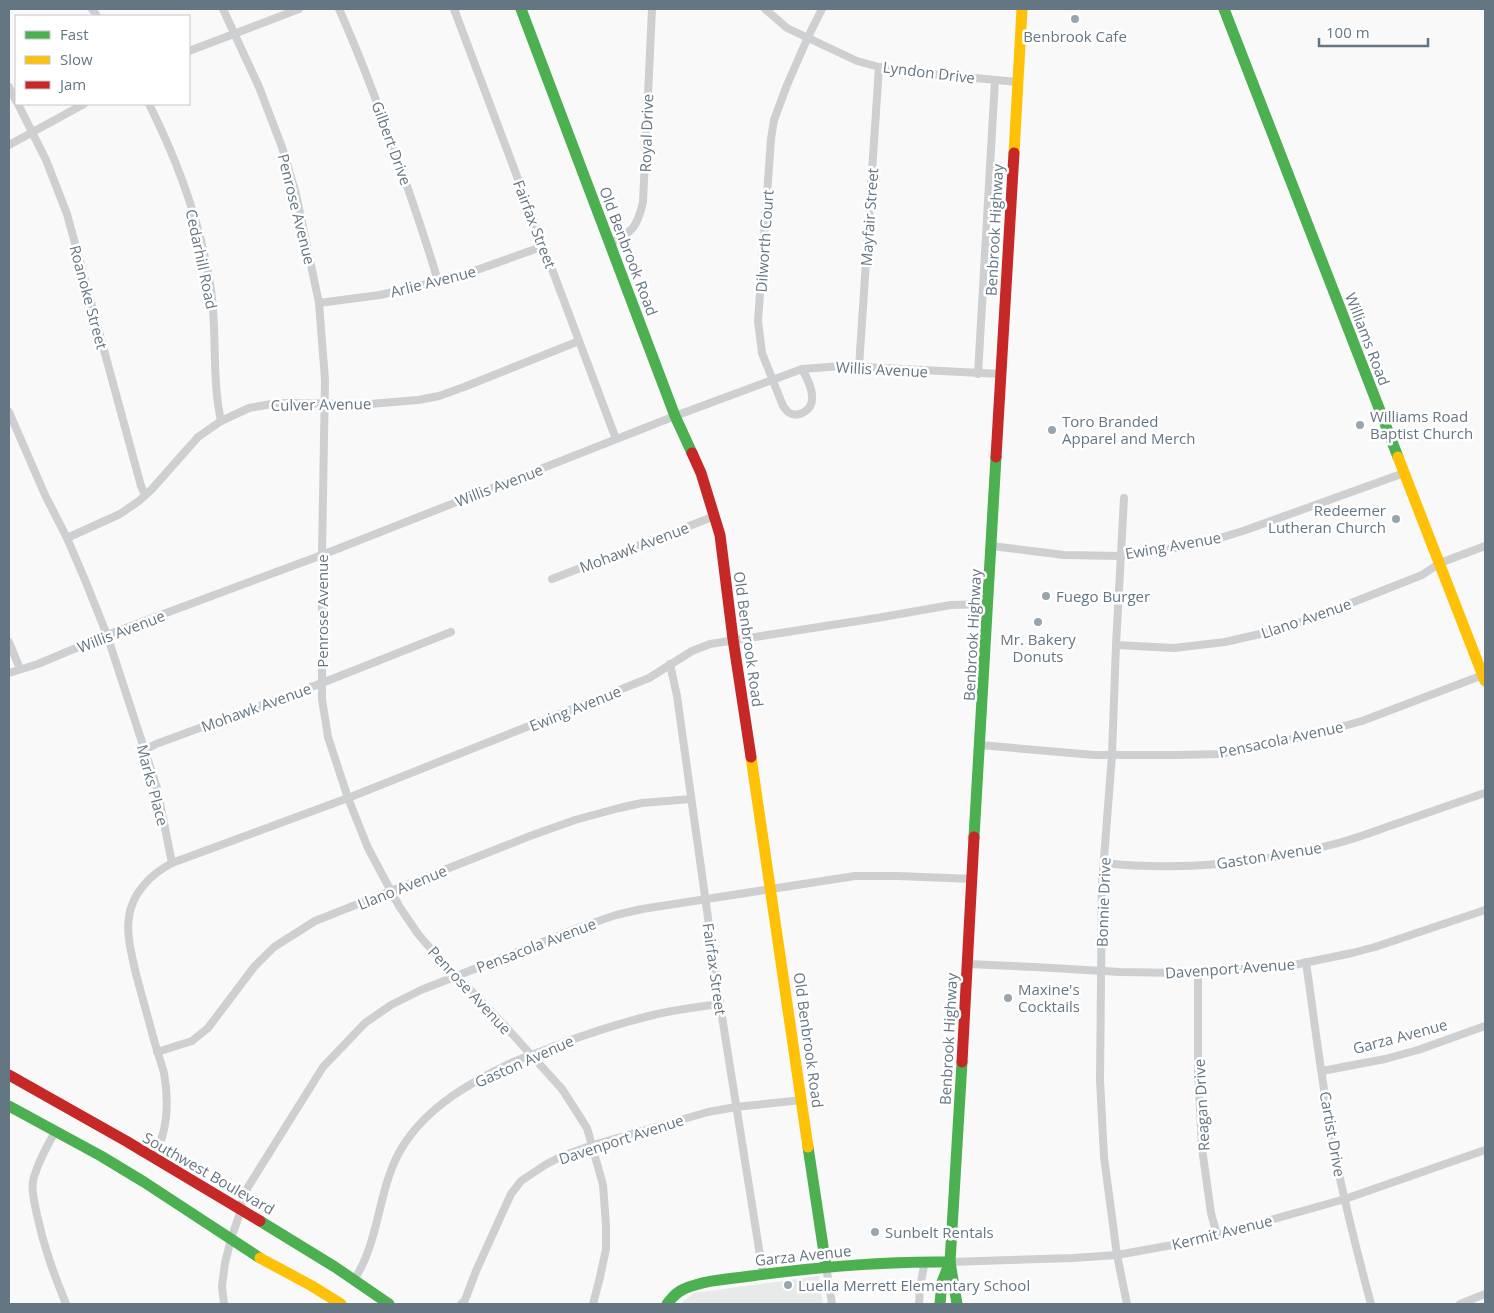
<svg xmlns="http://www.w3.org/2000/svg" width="1494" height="1313" font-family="'Open Sans',sans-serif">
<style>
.built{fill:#e8e9e9}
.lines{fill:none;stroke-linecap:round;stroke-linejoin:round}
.street{stroke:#cecfd0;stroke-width:8}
.fast{stroke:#4caf50;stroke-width:11}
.slow{stroke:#ffc107;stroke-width:11}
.jam{stroke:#c62828;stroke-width:11}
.poi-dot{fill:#99a4ac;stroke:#fff;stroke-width:2}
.labels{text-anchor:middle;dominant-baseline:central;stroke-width:5;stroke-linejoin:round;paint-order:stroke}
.poi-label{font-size:15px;fill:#657683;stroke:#fff;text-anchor:start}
.street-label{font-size:15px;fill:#657683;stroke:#fff}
</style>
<rect width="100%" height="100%" fill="#f9f9f9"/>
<path class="built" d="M 819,1276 L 823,1304 L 680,1304 L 694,1293 Z"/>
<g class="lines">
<g class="street">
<path d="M 92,9 L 97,16"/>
<path d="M 223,9 L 259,87 L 282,147 L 296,194 L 319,303 L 325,380 L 322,555 L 322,699 L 328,737 L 348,798 L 368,848 L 399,906 L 418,934 L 431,949 L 504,1025 L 562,1089 L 587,1128 L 603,1185 L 606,1225 L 606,1249 L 600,1277 L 593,1304"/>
<path d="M 339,9 C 357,49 373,91 388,133 C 406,182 423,231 438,281"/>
<path d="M 454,9 L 616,439"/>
<path d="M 765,9 L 787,28 L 857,61 L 879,67 L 900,71 L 1018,82"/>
<path d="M 189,51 L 299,9"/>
<path d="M 9,87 L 16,101"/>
<path d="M 18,104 L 46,160 L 67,214 L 141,486 L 145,495"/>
<path d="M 149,104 C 177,160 200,222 210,284 C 218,329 211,376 221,421"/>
<path d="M 9,145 L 84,104"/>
<path d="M 610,244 C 633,231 637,228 643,202 L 652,9"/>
<path d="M 319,303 L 380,295 L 460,276 L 544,246"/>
<path d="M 859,367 L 879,67"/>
<path d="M 802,369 C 807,378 813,389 812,399 C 812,410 798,419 788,412 C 787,411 785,408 783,406 L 762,353 L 758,321 L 771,139 L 774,120 L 787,85 L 808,37 L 822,9"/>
<path d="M 978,374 L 995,80"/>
<path d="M 9,412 L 45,495 L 67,538 L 85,580 L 107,635 L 157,788 L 172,863"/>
<path d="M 1124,498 L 1116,645 L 1112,755 L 1102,884 L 1100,1080 L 1104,1157 L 1117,1255 L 1127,1304"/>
<path d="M 67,538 L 120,514 L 139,501 L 152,489 L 198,437 L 221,421 L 249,408 L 277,403 L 370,404 L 418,400 L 439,396 L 464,387 L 579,341"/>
<path d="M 992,546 L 1064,555 L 1121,556 L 1175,548 L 1203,543 L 1243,531 L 1404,473"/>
<path d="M 552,579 L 715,516"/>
<path d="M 9,642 L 20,669"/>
<path d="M 1116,645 L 1174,648 L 1225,642 L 1260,634 L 1298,623 L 1336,609 L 1422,575 L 1440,563 L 1485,546"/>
<path d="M 670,664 L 677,696 L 720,1004 L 763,1274"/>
<path d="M 9,673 L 38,664 L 107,635 L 322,555 L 675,416 L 802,369 L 842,366 L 1001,374"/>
<path d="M 980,745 L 1094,755 L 1178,755 L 1220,754 L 1308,736 L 1362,721 L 1483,675"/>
<path d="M 145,750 L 156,744 L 322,683 L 451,632"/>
<path d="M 1104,863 C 1177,871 1263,864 1334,844 C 1355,839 1375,831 1395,824 C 1425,814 1455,803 1485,793"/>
<path d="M 1306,962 C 1316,1032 1324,1102 1338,1170 C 1348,1215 1359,1260 1371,1304"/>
<path d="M 968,964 L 1035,967 L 1120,972 L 1181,973 L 1289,966 L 1352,953 L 1375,947 L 1485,910"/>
<path d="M 1198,973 L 1198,1070 L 1202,1148 L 1211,1213 L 1217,1235"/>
<path d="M 157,1052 L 192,1041 L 208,1028 L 254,967 L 274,947 L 315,921 L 530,836 L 575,820 L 619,808 L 642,803 L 691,799"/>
<path d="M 1322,1071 L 1385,1059 L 1418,1050 L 1485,1026"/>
<path d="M 56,1131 C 48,1143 36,1167 33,1181 C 31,1192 35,1204 37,1215 C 44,1248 54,1274 66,1304"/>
<path d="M 153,1158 C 168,1132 169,1101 164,1073 C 161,1062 157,1051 154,1040 C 148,1018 142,996 136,974 C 132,956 126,935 129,917 C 132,893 151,874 172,863 L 348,798 L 587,703 L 649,678 L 692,651 L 710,644 L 877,618 L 951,605 L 988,604"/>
<path d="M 950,1262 L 1073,1258 L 1117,1255 L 1200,1240 L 1345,1199 L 1485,1150"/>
<path d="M 826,1266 L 832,1304"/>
<path d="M 354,1280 C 381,1239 377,1187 403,1146 C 428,1106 471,1082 513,1062 C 527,1056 541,1052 555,1046 C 586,1034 617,1024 649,1016 C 672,1010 696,1007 720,1004"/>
<path d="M 224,1304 L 222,1286 L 225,1263 L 231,1239 L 241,1210 L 242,1200 L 248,1187 L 323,1067 L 365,1023 L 391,1005 L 421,990 L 578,928 L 616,915 L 642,909 L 855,876 L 898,876 L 973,879"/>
<path d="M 461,1304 L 465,1300 L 476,1271 L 511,1194 L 521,1181 L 545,1165 L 562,1156 L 593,1145 L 708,1112 L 736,1107 L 802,1100"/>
<path d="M 919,1304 L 920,1287 L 925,1261"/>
<path d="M 1460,1304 L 1485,1294"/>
</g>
<g class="fast">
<path d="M 521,9 L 675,416 L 692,453"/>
<path d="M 1224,9 L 1398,457"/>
<path d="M 974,837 L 996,457"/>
<path d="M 9,1106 L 101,1156 L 144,1182 L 260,1258"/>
<path d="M 808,1147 L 826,1266"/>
<path d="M 260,1221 L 335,1267 L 389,1304"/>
<path d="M 667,1304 C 672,1298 676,1292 684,1289 C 705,1280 729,1279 751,1276 C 817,1267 883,1261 950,1262"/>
<path d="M 940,1304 L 942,1282 L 950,1262"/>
<path d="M 957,1304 L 950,1262 L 962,1062"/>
</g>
<g class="slow">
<path d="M 1014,153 L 1022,9"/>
<path d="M 1398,457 L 1485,681"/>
<path d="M 751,757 L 808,1147"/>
<path d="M 260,1258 L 312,1286 L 341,1304"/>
</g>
<g class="jam">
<path d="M 692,453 L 701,473 L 720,535 L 733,639 L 751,757"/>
<path d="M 996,457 L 1014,153"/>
<path d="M 962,1062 L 974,837"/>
<path d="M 9,1075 L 126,1141 L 260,1221"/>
</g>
</g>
<g class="poi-dot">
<circle cx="1075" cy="19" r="5"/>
<circle cx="1360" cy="425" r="5"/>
<circle cx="1052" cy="430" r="5"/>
<circle cx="1396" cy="519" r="5"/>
<circle cx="1046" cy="596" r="5"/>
<circle cx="1038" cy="622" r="5"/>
<circle cx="1008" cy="998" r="5"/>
<circle cx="875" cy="1232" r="5"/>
<circle cx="788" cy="1285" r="5"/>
</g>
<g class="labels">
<g class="poi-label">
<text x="1075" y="36" text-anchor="middle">Benbrook Cafe</text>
<text x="1370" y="416">Williams Road<tspan x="1370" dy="17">Baptist Church</tspan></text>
<text x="1062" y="421">Toro Branded<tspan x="1062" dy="17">Apparel and Merch</tspan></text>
<text x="1386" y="510" text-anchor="end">Redeemer<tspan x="1386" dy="17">Lutheran Church</tspan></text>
<text x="1056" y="596">Fuego Burger</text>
<text x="1038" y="639" text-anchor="middle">Mr. Bakery<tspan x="1038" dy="17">Donuts</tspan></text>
<text x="1018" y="989">Maxine's<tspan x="1018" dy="17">Cocktails</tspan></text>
<text x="885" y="1232">Sunbelt Rentals</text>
<text x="798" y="1285">Luella Merrett Elementary School</text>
</g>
<g class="street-label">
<text transform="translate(929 72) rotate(7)">Lyndon Drive</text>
<text transform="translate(646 133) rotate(-88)">Royal Drive</text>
<text transform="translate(392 143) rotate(70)">Gilbert Drive</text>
<text transform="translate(297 209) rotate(76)">Penrose Avenue</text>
<text transform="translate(869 217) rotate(-86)">Mayfair Street</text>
<text transform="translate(535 224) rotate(69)">Fairfax Street</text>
<text transform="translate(994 230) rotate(-87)">Benbrook Highway</text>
<text transform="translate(764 241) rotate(-86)">Dilworth Court</text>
<text transform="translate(629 251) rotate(69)">Old Benbrook Road</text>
<text transform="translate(202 259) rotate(78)">Cedarhill Road</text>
<text transform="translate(433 281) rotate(-14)">Arlie Avenue</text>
<text transform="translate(89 297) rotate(75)">Roanoke Street</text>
<text transform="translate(1368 339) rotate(69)">Williams Road</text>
<text transform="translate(882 369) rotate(3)">Willis Avenue</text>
<text transform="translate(321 404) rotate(-1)">Culver Avenue</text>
<text transform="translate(499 485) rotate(-21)">Willis Avenue</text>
<text transform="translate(1173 545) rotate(-10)">Ewing Avenue</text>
<text transform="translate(634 547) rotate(-21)">Mohawk Avenue</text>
<text transform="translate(322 611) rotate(-90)">Penrose Avenue</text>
<text transform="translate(1306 618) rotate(-19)">Llano Avenue</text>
<text transform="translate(121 631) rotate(-21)">Willis Avenue</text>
<text transform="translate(972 635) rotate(-87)">Benbrook Highway</text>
<text transform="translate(749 639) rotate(82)">Old Benbrook Road</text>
<text transform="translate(256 707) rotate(-20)">Mohawk Avenue</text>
<text transform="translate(575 708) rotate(-22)">Ewing Avenue</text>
<text transform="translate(1281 739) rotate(-12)">Pensacola Avenue</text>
<text transform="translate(153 785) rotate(75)">Marks Place</text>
<text transform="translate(1269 855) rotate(-9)">Gaston Avenue</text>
<text transform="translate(402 887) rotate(-22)">Llano Avenue</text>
<text transform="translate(1103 902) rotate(-88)">Bonnie Drive</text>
<text transform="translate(536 945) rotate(-21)">Pensacola Avenue</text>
<text transform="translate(1230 968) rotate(-4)">Davenport Avenue</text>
<text transform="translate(715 969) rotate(82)">Fairfax Street</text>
<text transform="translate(470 990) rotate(47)">Penrose Avenue</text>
<text transform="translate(1400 1036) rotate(-15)">Garza Avenue</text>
<text transform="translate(948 1039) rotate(-87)">Benbrook Highway</text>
<text transform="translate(809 1040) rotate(82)">Old Benbrook Road</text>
<text transform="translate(524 1061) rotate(-24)">Gaston Avenue</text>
<text transform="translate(1201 1105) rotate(-93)">Reagan Drive</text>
<text transform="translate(1333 1134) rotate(80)">Cartist Drive</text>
<text transform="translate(621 1139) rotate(-18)">Davenport Avenue</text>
<text transform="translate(209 1173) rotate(30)">Southwest Boulevard</text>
<text transform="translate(1222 1232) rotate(-14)">Kermit Avenue</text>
<text transform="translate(803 1255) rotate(-6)">Garza Avenue</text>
</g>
</g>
<rect width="1494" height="1313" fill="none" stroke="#657683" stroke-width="20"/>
<rect x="15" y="15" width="175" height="90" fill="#ffffff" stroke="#c1c8cd"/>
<rect x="25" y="31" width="25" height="8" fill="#4caf50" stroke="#c1c8cd"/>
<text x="60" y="40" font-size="15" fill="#657683">Fast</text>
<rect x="25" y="56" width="25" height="8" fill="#ffc107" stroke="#c1c8cd"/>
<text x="60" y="65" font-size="15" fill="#657683">Slow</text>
<rect x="25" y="81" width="25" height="8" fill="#c62828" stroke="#c1c8cd"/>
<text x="60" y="90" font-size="15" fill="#657683">Jam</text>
<path d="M1319 38v8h109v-8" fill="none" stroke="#657683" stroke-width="2.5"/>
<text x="1326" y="38" font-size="15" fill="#657683" stroke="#ffffff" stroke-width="4" paint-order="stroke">100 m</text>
</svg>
